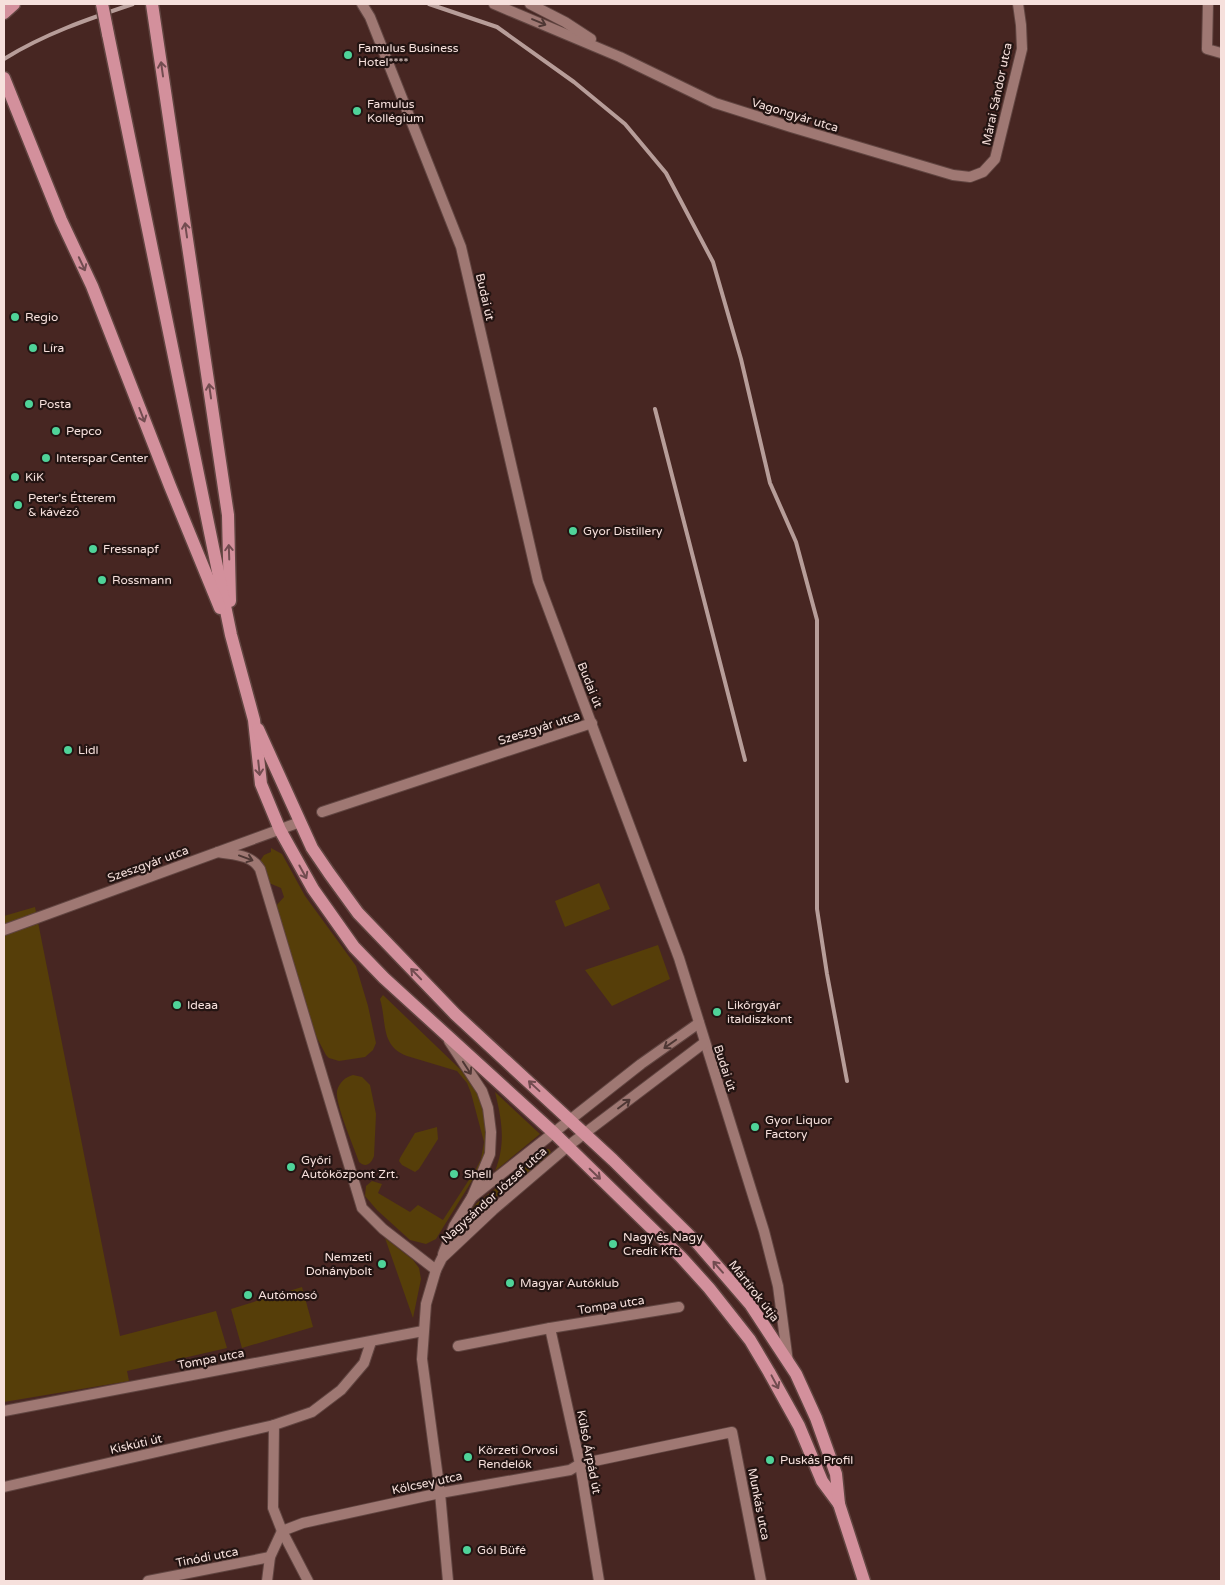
<svg xmlns="http://www.w3.org/2000/svg" width="1225" height="1585" font-family="'Varela Round',sans-serif">
<style>
.green{fill:#563e09}
.lines{fill:none;stroke-linecap:round;stroke-linejoin:round}
.street-casing{stroke:#614541;stroke-width:12}
.primary-casing{stroke:#614541;stroke-width:15}
.street{stroke:#9f7873;stroke-width:10}
.primary{stroke:#d3909c;stroke-width:12}
.rail{stroke:#b79d99;stroke-width:4}
.primary-bridge-casing{stroke:#614541;stroke-width:15;stroke-linecap:butt}
.primary-bridge{stroke:#d3909c;stroke-width:12}
.oneway{stroke:#4e3734}
.oneway2{stroke:#724c50}
.poi-dot{fill:#4fd399;stroke:#231412;stroke-width:2}
.labels{text-anchor:middle;dominant-baseline:central;stroke-width:4.5;stroke-linejoin:round;paint-order:stroke}
.poi-label{font-size:12px;fill:#f6e0dc;stroke:#231412;text-anchor:start}
.street-label{font-size:12px;fill:#f6e0dc;stroke:#231412}
</style>
<rect width="100%" height="100%" fill="#472622"/>
<g class="green">
<path d="M 271,848 L 282,854 L 305,896 L 356,966 L 368,1006 L 376,1043 L 373,1050 L 365,1057 L 339,1061 L 329,1058 L 326,1055 L 316,1036 L 275,907 L 284,897 L 281,888 L 269,883 L 260,861 L 264,855 L 271,852 Z"/>
<path d="M 599,883 L 610,909 L 565,927 L 555,901 Z"/>
<path d="M 35,907 L 120,1336 L 216,1311 L 227,1348 L 127,1371 L 129,1381 L 4,1402 L 4,916 Z"/>
<path d="M 658,945 L 670,979 L 612,1006 L 585,970 Z"/>
<path d="M 383,995 L 461,1070 L 481,1096 L 488,1116 L 487,1151 L 481,1166 L 439,1234 L 436,1239 L 426,1244 L 410,1240 L 377,1210 L 365,1196 L 366,1186 L 372,1181 L 382,1184 L 378,1193 L 410,1212 L 418,1205 L 443,1220 L 476,1169 L 481,1159 L 484,1142 L 471,1093 L 467,1083 L 457,1071 L 407,1056 C 380,1046 387,1022 380,999 Z"/>
<path d="M 353,1075 L 362,1077 L 370,1085 L 376,1114 L 374,1156 C 371,1164 366,1168 359,1162 C 354,1147 335,1104 337,1091 C 339,1083 345,1077 353,1075 Z"/>
<path d="M 495,1092 L 540,1134 L 495,1171 C 506,1144 502,1120 495,1092 Z"/>
<path d="M 437,1127 L 438,1139 L 419,1169 L 415,1172 L 402,1165 L 399,1161 L 400,1158 L 415,1133 Z"/>
<path d="M 546,1149 L 549,1149 L 551,1152 L 549,1156 C 518,1181 481,1204 458,1237 L 455,1238 L 471,1210 L 477,1203 Z"/>
<path d="M 385,1238 L 413,1260 L 419,1268 L 421,1279 L 413,1318 Z"/>
<path d="M 302,1287 L 313,1327 L 242,1348 L 231,1309 Z"/>
</g>
<g class="lines">
<defs>
<g id="street">
<path d="M 362,4 L 370,17 L 461,247 L 538,581 L 679,958 L 764,1231 L 778,1286 L 788,1362"/>
<path d="M 494,4 L 620,57 L 715,103 L 791,127 L 953,175 L 970,177 L 983,172 L 995,159 L 1022,49 L 1021,25 L 1018,4"/>
<path d="M 530,4 L 565,22 L 591,39"/>
<path d="M 1208,4 L 1207,49 L 1221,53"/>
<path d="M 322,812 L 592,723"/>
<path d="M 218,852 C 234,855 251,854 260,869 L 362,1208 L 383,1229 L 436,1270"/>
<path d="M 4,930 L 300,822"/>
<path d="M 472,1197 L 641,1064 L 699,1023"/>
<path d="M 443,1254 L 454,1226 L 472,1197 L 490,1154 L 491,1132 L 488,1108 L 482,1091 L 449,1041"/>
<path d="M 550,1328 L 580,1464 L 599,1581"/>
<path d="M 458,1346 L 550,1328 L 679,1307"/>
<path d="M 4,1411 L 423,1331"/>
<path d="M 4,1487 L 274,1425"/>
<path d="M 148,1581 L 270,1557"/>
<path d="M 267,1581 L 270,1557 L 282,1531 L 303,1523 L 440,1493 L 570,1470 L 580,1464 L 732,1432 L 761,1581"/>
<path d="M 308,1581 L 282,1531 L 273,1508 L 274,1425 L 312,1412 L 341,1390 L 364,1363 L 371,1342"/>
<path d="M 448,1581 L 440,1493 L 422,1359 L 426,1304 L 436,1270 L 442,1258 L 493,1210 L 568,1146 L 704,1043"/>
</g>
<g id="primary">
<path d="M 152,4 L 228,515 L 230,601"/>
<path d="M 4,13 L 14,4"/>
<path d="M 108,34 L 231,635 L 254,720 L 261,784 L 280,830 L 313,889 L 354,947 L 384,978 L 554,1133 L 681,1257 L 709,1288 L 750,1340 L 769,1372 L 799,1426 L 822,1481 L 839,1504"/>
<path d="M 4,78 L 61,220 L 92,286 L 170,486 L 220,608"/>
<path d="M 258,729 L 312,848 L 329,873 L 358,913 L 455,1014 L 613,1160 L 699,1245 L 750,1304 L 796,1374 L 816,1418 L 836,1474 L 839,1504 L 864,1581"/>
</g>
</defs>
<use href="#street" class="street-casing"/>
<use href="#primary" class="primary-casing"/>
<use href="#street" class="street"/>
<use href="#primary" class="primary"/>
<g class="rail">
<path d="M 429,4 L 497,27 L 574,82 L 625,124 L 666,173 L 713,262 L 741,359 L 770,483 L 796,542 L 817,620 L 817,909 L 827,974 L 847,1081"/>
<path d="M 4,59 C 44,34 88,19 133,4"/>
<path d="M 655,409 L 745,760"/>
</g>
<defs>
<path id="primary-bridge" d="M 102,4 L 108,34"/>
</defs>
<use href="#primary-bridge" class="primary-bridge-casing"/>
<use href="#primary-bridge" class="primary-bridge"/>
</g>
<defs><path id="oneway-shaft" d="M-6 0H5M1.5-3L5.5 0L1.5 3" fill="none" stroke-width="1.6" stroke-linecap="round" stroke-linejoin="round" transform="scale(1.25)"/></defs>
<g class="oneway">
<use href="#oneway-shaft" transform="translate(539 22) rotate(23)"/>
<use href="#oneway-shaft" transform="translate(246 858) rotate(20)"/>
<use href="#oneway-shaft" transform="translate(670 1044) rotate(145)"/>
<use href="#oneway-shaft" transform="translate(467 1068) rotate(57)"/>
<use href="#oneway-shaft" transform="translate(624 1104) rotate(-37)"/>
</g>
<g class="oneway2">
<use href="#oneway-shaft" transform="translate(162 69) rotate(-98)"/>
<use href="#oneway-shaft" transform="translate(186 230) rotate(-98)"/>
<use href="#oneway-shaft" transform="translate(82 264) rotate(65)"/>
<use href="#oneway-shaft" transform="translate(210 391) rotate(-98)"/>
<use href="#oneway-shaft" transform="translate(142 415) rotate(69)"/>
<use href="#oneway-shaft" transform="translate(229 552) rotate(-92)"/>
<use href="#oneway-shaft" transform="translate(259 768) rotate(84)"/>
<use href="#oneway-shaft" transform="translate(303 872) rotate(61)"/>
<use href="#oneway-shaft" transform="translate(416 974) rotate(-134)"/>
<use href="#oneway-shaft" transform="translate(534 1086) rotate(-137)"/>
<use href="#oneway-shaft" transform="translate(595 1174) rotate(44)"/>
<use href="#oneway-shaft" transform="translate(718 1267) rotate(-131)"/>
<use href="#oneway-shaft" transform="translate(775 1382) rotate(62)"/>
</g>
<g class="poi-dot">
<circle cx="348" cy="55" r="5"/>
<circle cx="357" cy="111" r="5"/>
<circle cx="15" cy="317" r="5"/>
<circle cx="33" cy="348" r="5"/>
<circle cx="29" cy="404" r="5"/>
<circle cx="56" cy="431" r="5"/>
<circle cx="46" cy="458" r="5"/>
<circle cx="15" cy="477" r="5"/>
<circle cx="18" cy="505" r="5"/>
<circle cx="573" cy="531" r="5"/>
<circle cx="93" cy="549" r="5"/>
<circle cx="102" cy="580" r="5"/>
<circle cx="68" cy="750" r="5"/>
<circle cx="177" cy="1005" r="5"/>
<circle cx="717" cy="1012" r="5"/>
<circle cx="755" cy="1127" r="5"/>
<circle cx="291" cy="1167" r="5"/>
<circle cx="454" cy="1174" r="5"/>
<circle cx="613" cy="1244" r="5"/>
<circle cx="382" cy="1264" r="5"/>
<circle cx="510" cy="1283" r="5"/>
<circle cx="248" cy="1295" r="5"/>
<circle cx="468" cy="1457" r="5"/>
<circle cx="770" cy="1460" r="5"/>
<circle cx="467" cy="1550" r="5"/>
</g>
<g class="labels">
<g class="poi-label">
<text x="358" y="48">Famulus Business<tspan x="358" dy="14">Hotel****</tspan></text>
<text x="367" y="104">Famulus<tspan x="367" dy="14">Kollégium</tspan></text>
<text x="25" y="317">Regio</text>
<text x="43" y="348">Líra</text>
<text x="39" y="404">Posta</text>
<text x="66" y="431">Pepco</text>
<text x="56" y="458">Interspar Center</text>
<text x="25" y="477">KiK</text>
<text x="28" y="498">Peter's Étterem<tspan x="28" dy="14">&amp; kávézó</tspan></text>
<text x="583" y="531">Gyor Distillery</text>
<text x="103" y="549">Fressnapf</text>
<text x="112" y="580">Rossmann</text>
<text x="78" y="750">Lidl</text>
<text x="187" y="1005">Ideaa</text>
<text x="727" y="1005">Likőrgyár<tspan x="727" dy="14">italdiszkont</tspan></text>
<text x="765" y="1120">Gyor Liquor<tspan x="765" dy="14">Factory</tspan></text>
<text x="301" y="1160">Győri<tspan x="301" dy="14">Autóközpont Zrt.</tspan></text>
<text x="464" y="1174">Shell</text>
<text x="623" y="1237">Nagy és Nagy<tspan x="623" dy="14">Credit Kft.</tspan></text>
<text x="372" y="1257" text-anchor="end">Nemzeti<tspan x="372" dy="14">Dohánybolt</tspan></text>
<text x="520" y="1283">Magyar Autóklub</text>
<text x="258" y="1295">Autómosó</text>
<text x="478" y="1450">Körzeti Orvosi<tspan x="478" dy="14">Rendelők</tspan></text>
<text x="780" y="1460">Puskás Profil</text>
<text x="477" y="1550">Gól Büfé</text>
</g>
<g class="street-label">
<text transform="translate(997 94) rotate(-78)">Márai Sándor utca</text>
<text transform="translate(795 115) rotate(17)">Vagongyár utca</text>
<text transform="translate(485 297) rotate(77)">Budai út</text>
<text transform="translate(590 685) rotate(68)">Budai út</text>
<text transform="translate(539 728) rotate(-18)">Szeszgyár utca</text>
<text transform="translate(148 864) rotate(-20)">Szeszgyár utca</text>
<text transform="translate(725 1068) rotate(72)">Budai út</text>
<text transform="translate(494 1195) rotate(-42)">Nagysándor József utca</text>
<text transform="translate(754 1291) rotate(52)">Mártírok útja</text>
<text transform="translate(611 1305) rotate(-9)">Tompa utca</text>
<text transform="translate(211 1359) rotate(-11)">Tompa utca</text>
<text transform="translate(136 1444) rotate(-13)">Kiskúti út</text>
<text transform="translate(589 1452) rotate(79)">Külső Árpád út</text>
<text transform="translate(427 1483) rotate(-12)">Kölcsey utca</text>
<text transform="translate(759 1504) rotate(79)">Munkás utca</text>
<text transform="translate(207 1557) rotate(-11)">Tinódi utca</text>
</g>
</g>
<rect width="1225" height="1585" fill="none" stroke="#f6e0dc" stroke-width="10"/>
</svg>
